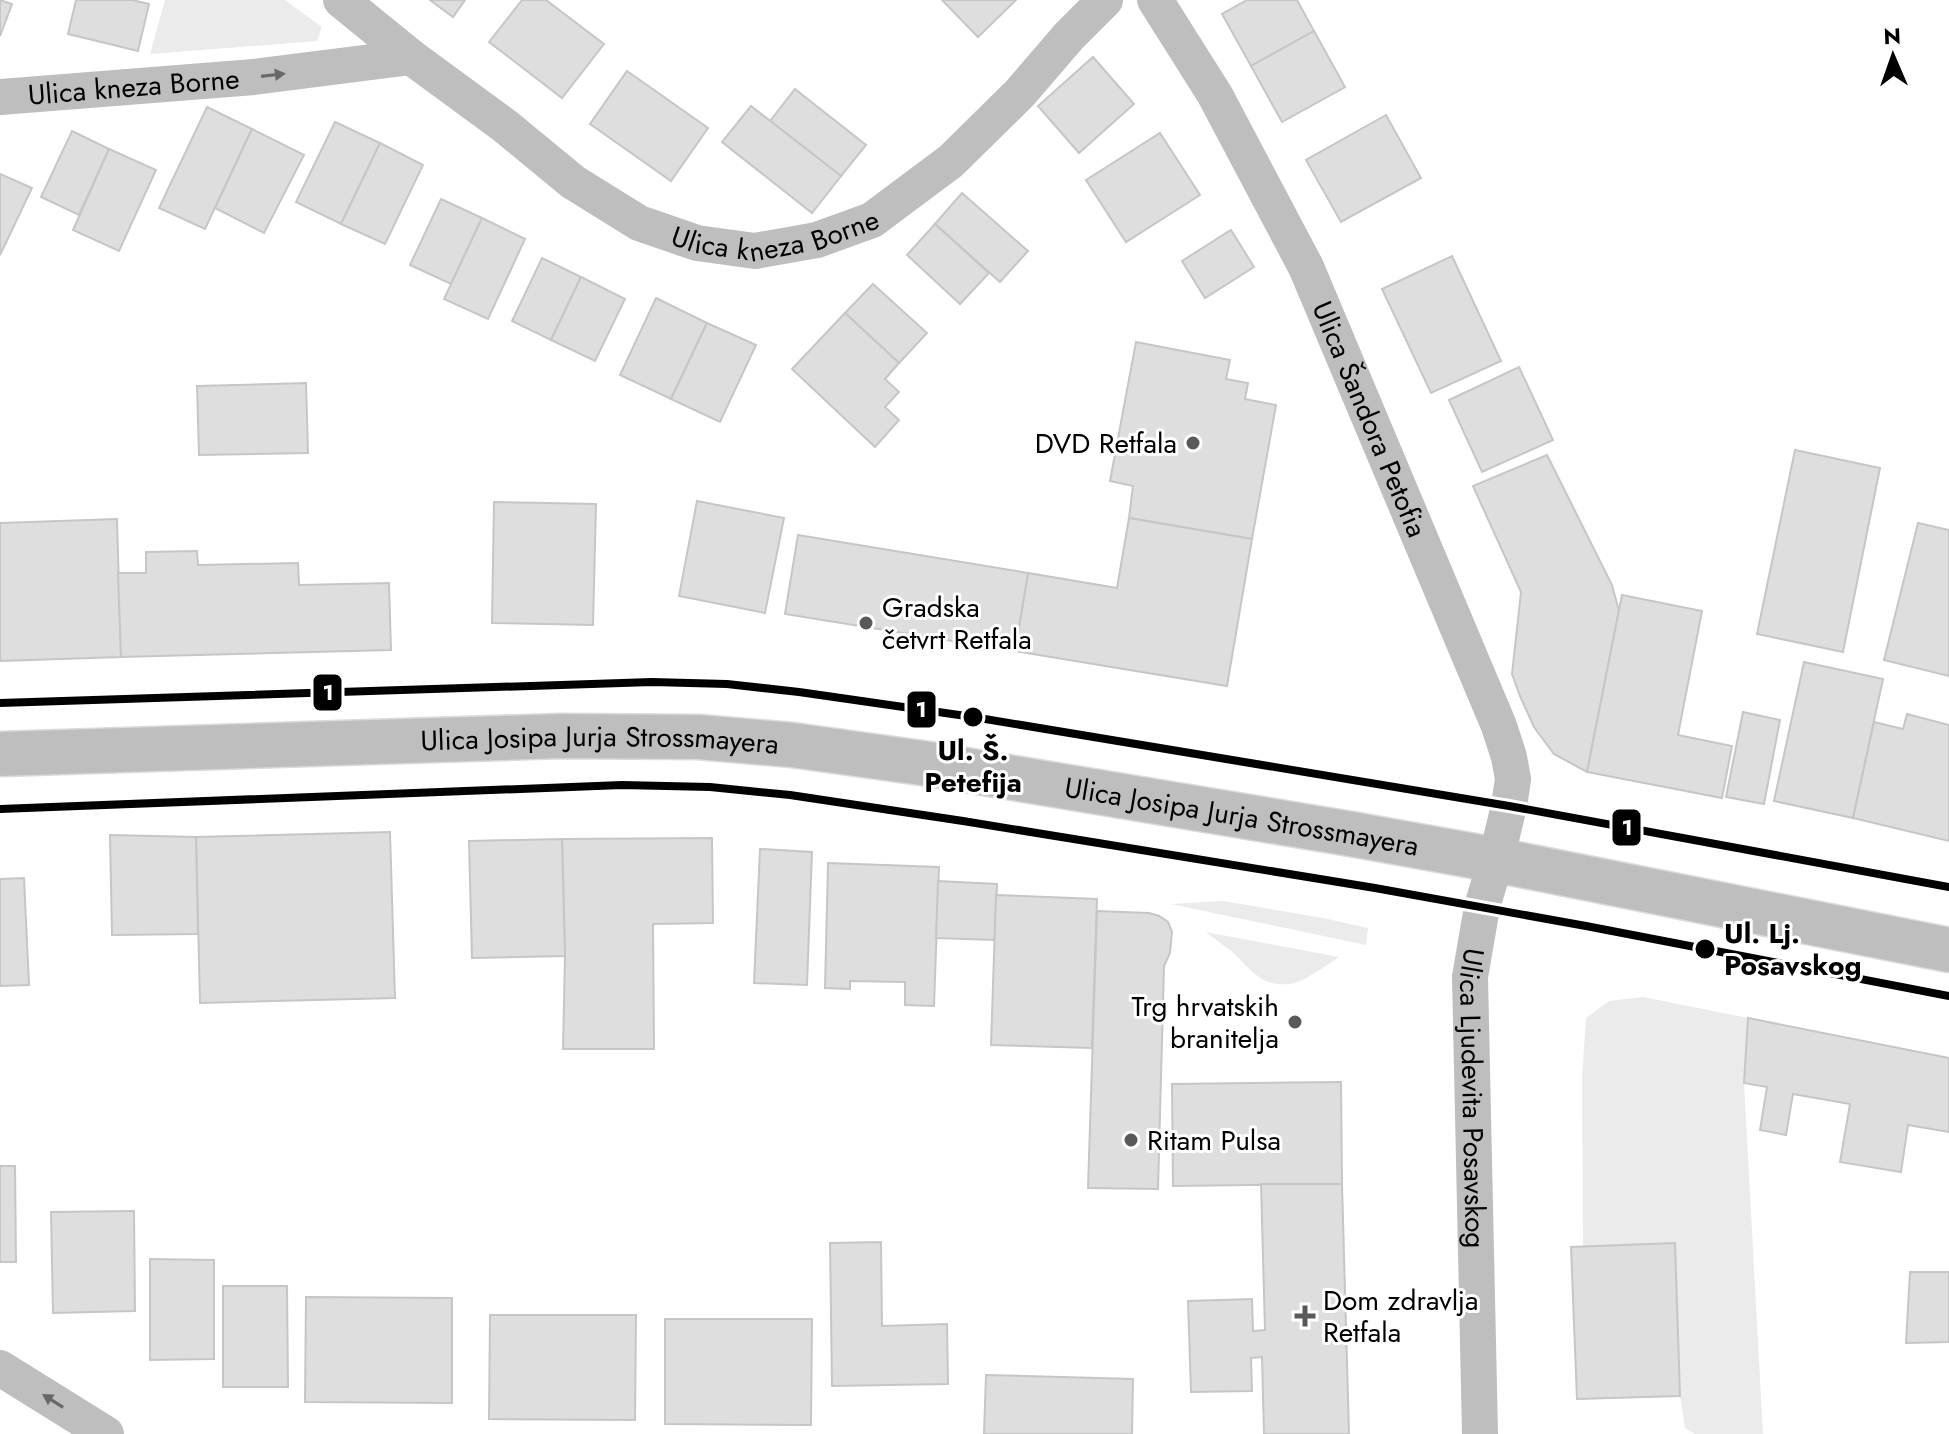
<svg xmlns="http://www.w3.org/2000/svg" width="1949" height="1434" font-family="Jost,sans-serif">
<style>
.green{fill:#ebebeb}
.building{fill:#dedede;stroke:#c6c6c6;stroke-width:2}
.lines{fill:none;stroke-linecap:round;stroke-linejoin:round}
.primary-casing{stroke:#dbdbdb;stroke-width:47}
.street{stroke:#bebebe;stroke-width:36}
.primary{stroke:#bebebe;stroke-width:44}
.tram-1-casing{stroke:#fff;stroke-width:14}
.tram-1{stroke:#000;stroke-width:8}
.oneway{fill:#686868}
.poi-dot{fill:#595959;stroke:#fff;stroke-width:3}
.stop-dot{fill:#000;stroke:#fff;stroke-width:3}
.labels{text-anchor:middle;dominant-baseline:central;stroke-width:6;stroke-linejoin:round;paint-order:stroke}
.street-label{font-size:28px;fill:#000;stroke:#fff}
.poi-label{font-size:28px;fill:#000;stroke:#fff;text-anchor:start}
.stop-label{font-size:28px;font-weight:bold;fill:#000;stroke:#fff}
.line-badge{stroke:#fff;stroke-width:3}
.badge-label{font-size:22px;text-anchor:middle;font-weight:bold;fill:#fff}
</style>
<rect width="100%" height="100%" fill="#fff"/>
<g class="green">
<path d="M 165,0 L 285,0 L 322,27 L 317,41 L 150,54 Z"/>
<path d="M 1223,901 L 1323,918 L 1368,928 L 1366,945 L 1171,904 Z"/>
<path d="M 1206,932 L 1339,957 C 1325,966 1305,982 1289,984 C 1259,987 1250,967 1231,951 C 1223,945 1214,938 1206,932 Z"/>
<path d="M 1643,997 L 1748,1018 L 1744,1083 L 1763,1434 L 1695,1434 L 1685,1428 L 1680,1396 L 1674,1244 L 1583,1246 L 1582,1079 L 1586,1018 L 1609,1001 Z"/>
</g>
<g class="building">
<path d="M 0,0 L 12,4 L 0,36 Z"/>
<path d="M 76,0 L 132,0 L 149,4 L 138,51 L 68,34 Z"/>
<path d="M 430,0 L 465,0 L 453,17 Z"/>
<path d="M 522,0 L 546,0 L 604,44 L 562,98 L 489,42 Z"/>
<path d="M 942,0 L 1016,0 L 978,37 Z"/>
<path d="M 1247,0 L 1297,0 L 1314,31 L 1251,66 L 1222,14 Z"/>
<path d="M 1314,31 L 1345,87 L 1282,122 L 1251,66 Z"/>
<path d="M 1093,57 L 1134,104 L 1079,153 L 1038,106 Z"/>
<path d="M 627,71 L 708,128 L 671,181 L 590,124 Z"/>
<path d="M 795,89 L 866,145 L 841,176 L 770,121 Z"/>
<path d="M 751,106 L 841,176 L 812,213 L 722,142 Z"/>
<path d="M 207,107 L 252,129 L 205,229 L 159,208 Z"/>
<path d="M 1386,115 L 1421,178 L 1341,222 L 1306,160 Z"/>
<path d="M 335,122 L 380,143 L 341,224 L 296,202 Z"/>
<path d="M 252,129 L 304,155 L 264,233 L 215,208 Z"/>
<path d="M 72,131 L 109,149 L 79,215 L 41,197 Z"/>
<path d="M 1160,133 L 1200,195 L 1126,242 L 1086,180 Z"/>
<path d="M 380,143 L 423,165 L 385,244 L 341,224 Z"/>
<path d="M 109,149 L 156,170 L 119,251 L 73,230 Z"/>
<path d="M 0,174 L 32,188 L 0,255 Z"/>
<path d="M 962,193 L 1028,251 L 1000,282 L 935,224 Z"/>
<path d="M 441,199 L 482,218 L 451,284 L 410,265 Z"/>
<path d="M 482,218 L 525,239 L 488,319 L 444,299 Z"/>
<path d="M 935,224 L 989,273 L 960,304 L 907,255 Z"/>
<path d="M 1231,230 L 1254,267 L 1205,298 L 1182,261 Z"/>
<path d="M 1452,256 L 1501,361 L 1431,393 L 1382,289 Z"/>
<path d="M 542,258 L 581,277 L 551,340 L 512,321 Z"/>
<path d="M 581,277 L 625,299 L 595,361 L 551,340 Z"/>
<path d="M 873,284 L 927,333 L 899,363 L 845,313 Z"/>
<path d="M 656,298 L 707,323 L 671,399 L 620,375 Z"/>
<path d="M 845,313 L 899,363 L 885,379 L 899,392 L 885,407 L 899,420 L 875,447 L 792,369 Z"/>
<path d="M 707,323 L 756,345 L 720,422 L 671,399 Z"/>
<path d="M 1136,342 L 1230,360 L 1226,379 L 1248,383 L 1245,399 L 1276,405 L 1252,539 L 1129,518 L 1133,486 L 1110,481 Z"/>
<path d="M 1519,367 L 1553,440 L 1482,472 L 1449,400 Z"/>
<path d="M 306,383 L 308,453 L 199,455 L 197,386 Z"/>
<path d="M 1795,450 L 1880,468 L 1843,652 L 1757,634 Z"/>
<path d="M 1547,455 L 1612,585 L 1619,611 L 1587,772 L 1554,754 L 1534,727 L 1520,696 L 1512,674 L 1521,592 L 1473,486 Z"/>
<path d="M 697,501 L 784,518 L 765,613 L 679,596 Z"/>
<path d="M 494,502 L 596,504 L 593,625 L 492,623 Z"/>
<path d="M 1129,518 L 1252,539 L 1227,686 L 1015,651 L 1028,573 L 1117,588 Z"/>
<path d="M 117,519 L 121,657 L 0,661 L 0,523 Z"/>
<path d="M 1918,523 L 1949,530 L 1949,676 L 1884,660 Z"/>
<path d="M 798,535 L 1028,573 L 1015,651 L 785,614 Z"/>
<path d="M 197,551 L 198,565 L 298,563 L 299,585 L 389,583 L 391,650 L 121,657 L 118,573 L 146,573 L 146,552 Z"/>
<path d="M 1622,595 L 1702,611 L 1678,735 L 1732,746 L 1722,798 L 1587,772 Z"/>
<path d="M 1804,662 L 1883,679 L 1853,818 L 1774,801 Z"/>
<path d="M 1743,712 L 1780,720 L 1764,804 L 1726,797 Z"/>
<path d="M 1907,714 L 1949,725 L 1949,841 L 1853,818 L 1874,722 L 1903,729 Z"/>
<path d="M 390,832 L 395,998 L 200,1003 L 196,837 Z"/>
<path d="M 110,835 L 196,837 L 198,934 L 112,935 Z"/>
<path d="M 712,838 L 713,923 L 653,924 L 654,1049 L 563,1049 L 565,956 L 562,839 Z"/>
<path d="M 562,839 L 565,956 L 472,958 L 469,841 Z"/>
<path d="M 760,849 L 812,852 L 807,985 L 754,983 Z"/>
<path d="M 828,863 L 939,867 L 934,1006 L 905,1005 L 905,982 L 850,981 L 850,989 L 825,988 Z"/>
<path d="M 24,878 L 29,985 L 0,986 L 0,879 Z"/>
<path d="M 938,881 L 997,884 L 995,940 L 936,938 Z"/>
<path d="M 996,895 L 1097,899 L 1092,1048 L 991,1045 Z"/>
<path d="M 1097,911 L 1149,913 L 1159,916 L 1168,922 L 1172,932 L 1170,953 L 1164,966 L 1158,1189 L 1088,1188 Z"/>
<path d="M 1748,1018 L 1949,1058 L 1949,1132 L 1908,1125 L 1901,1172 L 1840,1162 L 1850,1104 L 1793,1094 L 1786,1135 L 1760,1130 L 1767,1087 L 1744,1083 Z"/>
<path d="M 1341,1082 L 1342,1184 L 1173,1186 L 1172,1084 Z"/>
<path d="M 0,1166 L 15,1166 L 16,1262 L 0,1262 Z"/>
<path d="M 1261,1184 L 1342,1184 L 1349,1434 L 1264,1434 L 1262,1357 L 1251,1358 L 1252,1391 L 1191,1392 L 1188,1301 L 1252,1299 L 1253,1331 L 1265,1330 Z"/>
<path d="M 134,1211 L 135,1311 L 53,1313 L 51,1212 Z"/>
<path d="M 881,1242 L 882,1326 L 947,1324 L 948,1384 L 832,1386 L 830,1243 Z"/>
<path d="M 1675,1243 L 1680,1396 L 1577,1399 L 1571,1247 Z"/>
<path d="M 150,1259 L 214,1260 L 214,1359 L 150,1360 Z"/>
<path d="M 1910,1272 L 1949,1272 L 1949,1342 L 1906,1343 Z"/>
<path d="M 223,1286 L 287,1286 L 288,1387 L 223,1387 Z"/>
<path d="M 306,1297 L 452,1298 L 452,1403 L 305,1402 Z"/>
<path d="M 490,1315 L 636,1315 L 635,1420 L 489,1419 Z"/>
<path d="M 665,1319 L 812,1319 L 811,1425 L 665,1424 Z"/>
<path d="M 986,1375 L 1133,1379 L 1132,1434 L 984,1434 Z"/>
</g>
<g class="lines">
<defs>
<g id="primary">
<path id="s4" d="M 0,754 L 561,736 L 698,737 L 792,745 L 929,764 L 1351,834 L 1496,860 L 1949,950"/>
</g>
</defs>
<use href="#primary" class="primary-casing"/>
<g class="street">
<path id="s1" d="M 341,0 L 411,57 L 505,126 L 573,182 L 639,223 L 697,243 L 755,251 L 817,240 L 872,220 L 951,161 L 1020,93 L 1069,36 L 1105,0"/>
<path id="s2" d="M 1155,0 L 1215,95 L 1306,267 L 1499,726 L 1509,757 L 1513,779 L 1509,806 L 1496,860 L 1482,907 L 1470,977 L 1480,1434"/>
<path id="s3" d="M 0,97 L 254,77 L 411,57"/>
<path d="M 0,1368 L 106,1434"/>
</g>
<use href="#primary" class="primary"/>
<defs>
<g id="tram-1">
<path d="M 0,703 L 652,682 L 727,684 L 799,692 L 973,717 L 1509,806 L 1949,887"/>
<path d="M 0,809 L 622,785 L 710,787 L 790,795 L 963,821 L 1375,888 L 1586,926 L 1949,996"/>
</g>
</defs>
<use href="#tram-1" class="tram-1-casing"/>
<use href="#tram-1" class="tram-1"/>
</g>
<defs><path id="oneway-solid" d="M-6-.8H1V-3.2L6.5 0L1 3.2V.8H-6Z" transform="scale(2)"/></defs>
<g class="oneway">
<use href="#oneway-solid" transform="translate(273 75) rotate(-7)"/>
<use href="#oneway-solid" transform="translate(53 1401) rotate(-148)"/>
</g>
<g class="poi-dot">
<circle cx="1193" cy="443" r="8"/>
<circle cx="866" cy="623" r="8"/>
<circle cx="1295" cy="1022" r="8"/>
<circle cx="1131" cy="1140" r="8"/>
<path d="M1301 1304h8v8h8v8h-8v8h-8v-8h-8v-8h8z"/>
</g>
<g class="stop-dot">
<circle cx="973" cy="717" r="11"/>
<circle cx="1705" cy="949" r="11"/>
</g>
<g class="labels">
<g class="street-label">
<text stroke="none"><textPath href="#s3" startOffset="134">Ulica kneza Borne</textPath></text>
<text stroke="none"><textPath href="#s1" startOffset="514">Ulica kneza Borne</textPath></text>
<text stroke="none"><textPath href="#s2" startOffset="472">Ulica Šandora Petofia</textPath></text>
<text stroke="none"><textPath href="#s4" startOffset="600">Ulica Josipa Jurja Strossmayera</textPath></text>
<text stroke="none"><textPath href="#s4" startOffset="1248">Ulica Josipa Jurja Strossmayera</textPath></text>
<text stroke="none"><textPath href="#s2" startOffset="1184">Ulica Ljudevita Posavskog</textPath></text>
</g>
<g class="poi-label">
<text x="1177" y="443" text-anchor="end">DVD Retfala</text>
<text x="882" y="607">Gradska<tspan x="882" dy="32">četvrt Retfala</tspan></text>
<text x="1279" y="1006" text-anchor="end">Trg hrvatskih<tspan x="1279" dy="32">branitelja</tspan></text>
<text x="1147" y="1140">Ritam Pulsa</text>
<text x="1323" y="1300">Dom zdravlja<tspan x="1323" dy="32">Retfala</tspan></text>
</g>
<g class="stop-label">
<text x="973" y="750">Ul. Š.<tspan x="973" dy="32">Petefija</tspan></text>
<text x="1724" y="933" text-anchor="start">Ul. Lj.<tspan x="1724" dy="32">Posavskog</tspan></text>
</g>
</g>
<g class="line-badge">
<rect x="312" y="673" width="31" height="39" rx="8" fill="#000"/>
<rect x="906" y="690" width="31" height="39" rx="8" fill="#000"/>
<rect x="1611" y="808" width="31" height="39" rx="8" fill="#000"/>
</g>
<g class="badge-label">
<text x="328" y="700">1</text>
<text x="921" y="717">1</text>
<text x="1627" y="835">1</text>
</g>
<g transform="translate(1893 56) rotate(358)" stroke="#ffffff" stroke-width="6" paint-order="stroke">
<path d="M0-6L14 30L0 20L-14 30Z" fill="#000000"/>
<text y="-12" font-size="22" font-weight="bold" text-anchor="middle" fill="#000000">N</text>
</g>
</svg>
